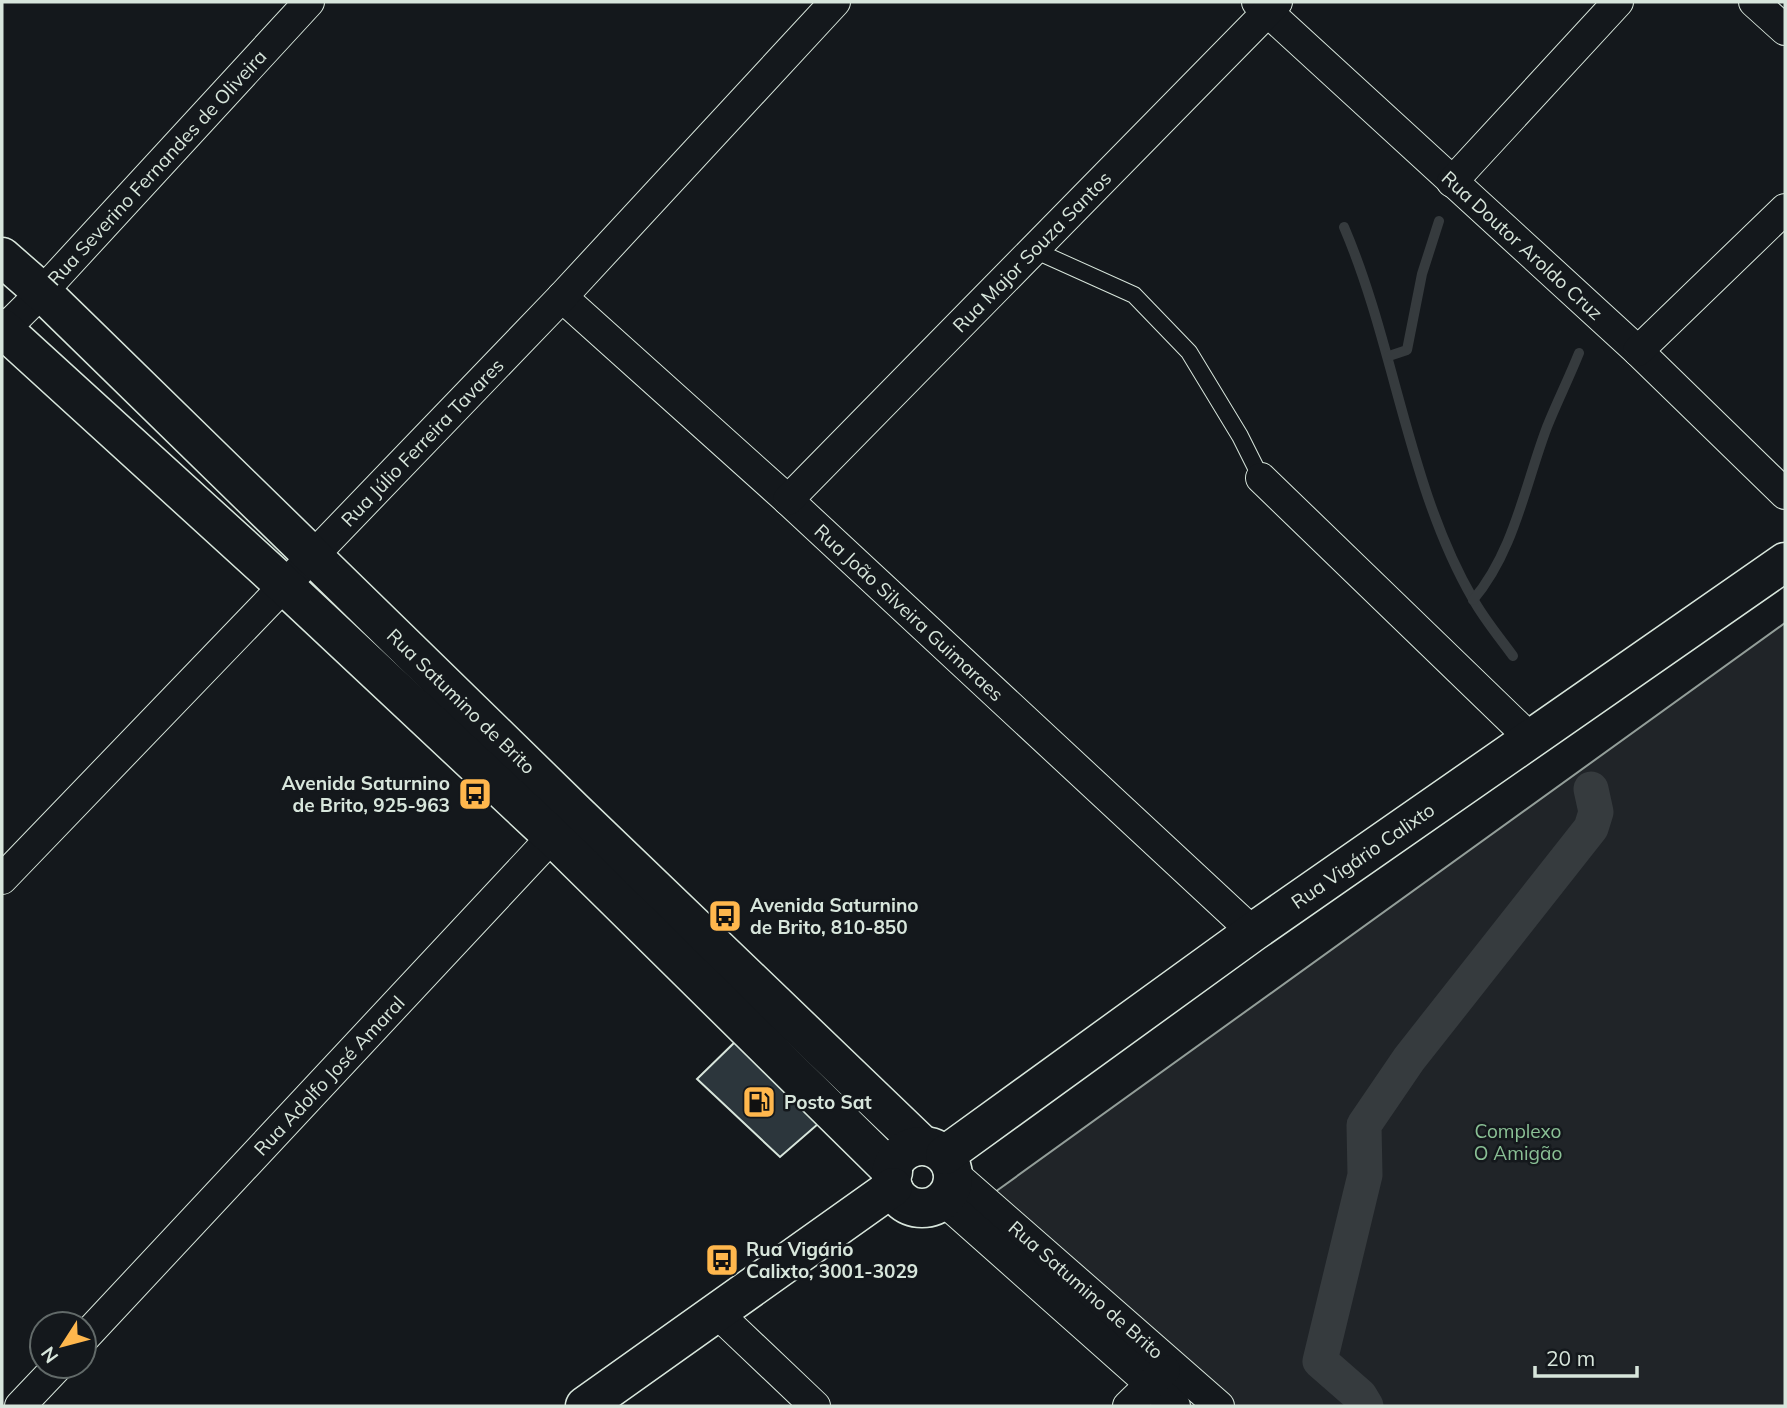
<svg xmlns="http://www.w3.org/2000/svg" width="1787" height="1408" font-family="Mulish,sans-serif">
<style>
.green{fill:#202428;stroke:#939e99;stroke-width:2}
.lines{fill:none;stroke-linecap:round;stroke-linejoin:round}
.stream{stroke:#363b3e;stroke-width:10}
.canal{stroke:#363b3e;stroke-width:35}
.building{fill:#2c363c;stroke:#d8e6dc;stroke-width:2}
.lane-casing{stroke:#d8e6dc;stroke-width:18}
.street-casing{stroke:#d8e6dc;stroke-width:32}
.secondary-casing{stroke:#d8e6dc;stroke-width:41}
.lane{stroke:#14181c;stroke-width:16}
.street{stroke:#14181c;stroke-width:30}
.secondary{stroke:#14181c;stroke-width:38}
.labels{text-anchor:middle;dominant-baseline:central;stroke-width:5;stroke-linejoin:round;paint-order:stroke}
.street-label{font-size:19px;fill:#d8e6dc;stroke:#14181c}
.poi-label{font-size:19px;font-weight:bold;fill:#d8e6dc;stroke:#14181c;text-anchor:start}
.park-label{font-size:19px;fill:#8ac095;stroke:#14181c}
</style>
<rect width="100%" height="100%" fill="#14181c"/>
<path class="green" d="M 1785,623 L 1785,1406 L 1214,1406 L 988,1197 Z"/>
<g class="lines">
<g class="stream">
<path d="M 1344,227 C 1395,346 1408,487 1473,599 C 1484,619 1500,638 1513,656"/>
<path d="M 1389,356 L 1407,350 L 1422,274 L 1439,221"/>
<path d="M 1473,600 C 1514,552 1525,485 1547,427 C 1557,402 1569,378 1579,353"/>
</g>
<path class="canal" d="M 1366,1406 L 1360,1396 L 1320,1361 L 1365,1175 L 1364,1125 L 1409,1059 L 1591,828 L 1596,812 L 1591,789"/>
</g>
<path class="building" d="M 737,1040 L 818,1124 L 780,1157 L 697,1079 Z"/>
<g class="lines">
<defs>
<path id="lane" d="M 1034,250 L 1134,295 L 1189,352 L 1240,436 L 1261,478"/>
<g id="street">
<path id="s1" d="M 1257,2 L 1638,351 L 1785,494"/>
<path d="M 1754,2 L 1785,30"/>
<path d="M 1452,182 L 1618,2"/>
<path id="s2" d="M 562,297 L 788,500 L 1253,932"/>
<path id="s3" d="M 2,332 L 42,292 L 309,2"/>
<path d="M 1638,351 L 1785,209"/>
<path d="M 1261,478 L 1531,739"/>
<path id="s4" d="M 788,500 L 1277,2"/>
<path id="s5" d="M 2,879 L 562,297 L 835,2"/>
<path id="s6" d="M 953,1173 L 1219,1406"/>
<path d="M 943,1200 L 1175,1406"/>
<path d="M 716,1312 L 815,1406"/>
<path id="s7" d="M 84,1338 L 566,822"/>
<path d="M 20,1406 L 58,1366"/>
<path d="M 1128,1406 L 1165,1370"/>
</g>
<g id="secondary">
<path id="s8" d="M 2,257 L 42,292 L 575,812 L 921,1144"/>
<path d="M 2,328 L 285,586 L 553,837 L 893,1172"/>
<circle cx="922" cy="1177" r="31"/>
<path id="s9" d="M 945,1155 L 1253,932 L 1785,562"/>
<path d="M 585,1406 L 893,1187"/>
</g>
</defs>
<use href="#lane" class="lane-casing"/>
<use href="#street" class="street-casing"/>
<use href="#secondary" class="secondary-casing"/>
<use href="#lane" class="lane"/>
<use href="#street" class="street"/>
<use href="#secondary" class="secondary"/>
</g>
<defs>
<symbol id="bus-square" viewBox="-11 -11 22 22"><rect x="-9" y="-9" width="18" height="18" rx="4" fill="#ffb74d" stroke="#14181c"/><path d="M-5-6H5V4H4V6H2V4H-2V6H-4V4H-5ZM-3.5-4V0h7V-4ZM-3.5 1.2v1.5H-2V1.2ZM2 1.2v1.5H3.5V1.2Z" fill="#111"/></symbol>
<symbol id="fuel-square" viewBox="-11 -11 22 22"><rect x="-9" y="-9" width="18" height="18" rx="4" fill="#ffb74d" stroke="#14181c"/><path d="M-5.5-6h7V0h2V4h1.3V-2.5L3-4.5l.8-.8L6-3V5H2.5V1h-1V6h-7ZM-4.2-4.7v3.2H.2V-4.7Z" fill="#111"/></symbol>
</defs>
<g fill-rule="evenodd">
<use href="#bus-square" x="456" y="775" width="38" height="38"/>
<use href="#bus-square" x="706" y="897" width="38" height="38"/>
<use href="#fuel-square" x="740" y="1083" width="38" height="38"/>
<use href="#bus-square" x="703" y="1241" width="38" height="38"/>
</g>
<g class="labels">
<g class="street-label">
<text stroke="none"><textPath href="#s3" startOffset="226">Rua Severino Fernandes de Oliveira</textPath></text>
<text stroke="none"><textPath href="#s1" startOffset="360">Rua Doutor Aroldo Cruz</textPath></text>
<text stroke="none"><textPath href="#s4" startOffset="348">Rua Major Souza Santos</textPath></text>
<text stroke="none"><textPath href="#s5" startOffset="606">Rua Júlio Ferreira Tavares</textPath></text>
<text stroke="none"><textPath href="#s2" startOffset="469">Rua João Silveira Guimaraes</textPath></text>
<text stroke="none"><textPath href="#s8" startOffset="639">Rua Satumino de Brito</textPath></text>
<text stroke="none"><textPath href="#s9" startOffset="514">Rua Vigário Calixto</textPath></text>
<text stroke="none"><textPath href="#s7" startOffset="359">Rua Adolfo José Amaral</textPath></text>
<text stroke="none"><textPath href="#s6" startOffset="177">Rua Satumino de Brito</textPath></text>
</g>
<g class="poi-label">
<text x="450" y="783" text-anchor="end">Avenida Saturnino<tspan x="450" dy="22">de Brito, 925-963</tspan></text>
<text x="750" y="905">Avenida Saturnino<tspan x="750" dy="22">de Brito, 810-850</tspan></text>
<text x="784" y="1102">Posto Sat</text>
<text x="746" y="1249">Rua Vigário<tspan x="746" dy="22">Calixto, 3001-3029</tspan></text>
</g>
<g class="park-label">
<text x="1518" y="1131">Complexo<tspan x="1518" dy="22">O Amigão</tspan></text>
</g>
</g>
<rect width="1787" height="1408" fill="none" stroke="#d8e6dc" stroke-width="7"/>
<g transform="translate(63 1345) rotate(234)"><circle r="33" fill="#14181c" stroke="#626a69" stroke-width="2"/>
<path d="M0-5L12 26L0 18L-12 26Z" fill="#ffb74d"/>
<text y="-10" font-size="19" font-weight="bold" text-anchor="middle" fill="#d8e6dc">N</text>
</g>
<path d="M1535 1366v10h102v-10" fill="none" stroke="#d8e6dc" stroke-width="3.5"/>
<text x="1546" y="1366" font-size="21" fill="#d8e6dc" stroke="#14181c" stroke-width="5" paint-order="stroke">20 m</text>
</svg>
